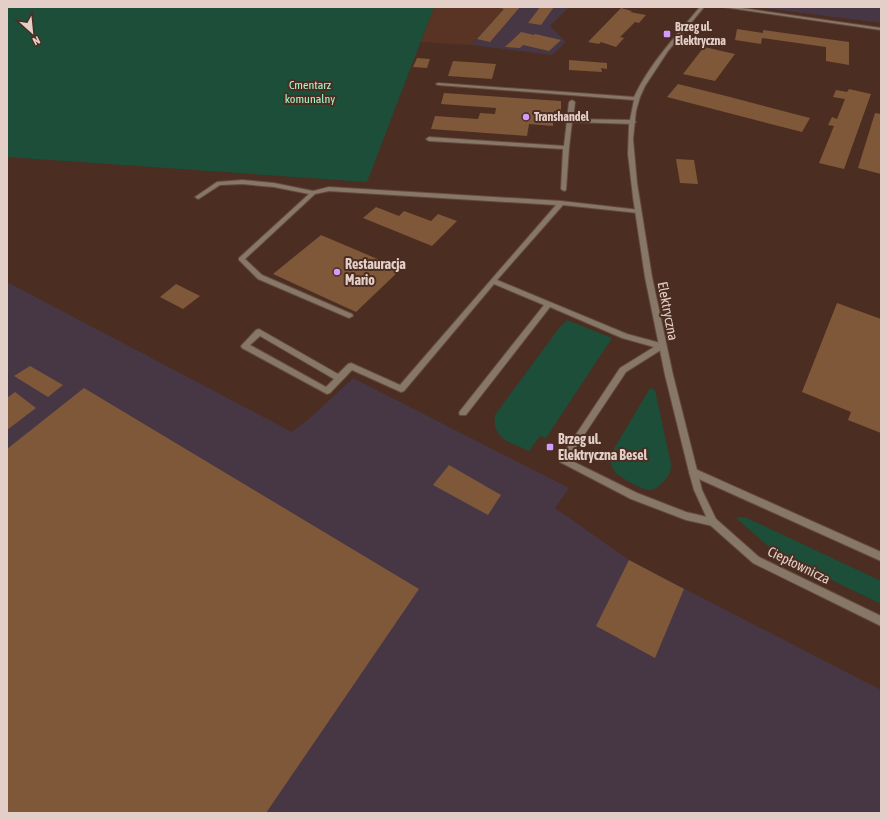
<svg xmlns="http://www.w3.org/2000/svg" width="888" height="820" font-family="'Asap Condensed',sans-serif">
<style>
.built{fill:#593425}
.industrial{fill:#473744}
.green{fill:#1c4e39}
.building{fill:#7f5839}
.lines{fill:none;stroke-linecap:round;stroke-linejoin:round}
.service-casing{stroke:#664a3f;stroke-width:2}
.minor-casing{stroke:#664a3f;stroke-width:2}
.tertiary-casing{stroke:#664a3f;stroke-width:2}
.service{fill:#867766;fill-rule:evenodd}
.minor{fill:#867766;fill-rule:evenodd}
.tertiary{fill:#867766;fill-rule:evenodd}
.poi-dot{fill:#d29cfd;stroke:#4b2d21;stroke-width:1.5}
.labels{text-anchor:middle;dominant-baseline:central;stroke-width:4;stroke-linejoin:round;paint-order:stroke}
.far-poi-label{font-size:12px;font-weight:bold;fill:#e3cfc7;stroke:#4b2d21;text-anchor:start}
.far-park-label{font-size:12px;fill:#a5f8d0;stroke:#4b2d21}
.poi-label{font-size:14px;font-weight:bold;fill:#e3cfc7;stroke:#4b2d21;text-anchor:start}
.street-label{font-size:14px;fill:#e3cfc7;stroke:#4b2d21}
</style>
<rect width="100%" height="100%" fill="#4b2d21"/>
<path class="built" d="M 434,7 L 506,7 L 471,45 L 421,42 Z"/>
<g class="industrial">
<path d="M 506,7 L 569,7 L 550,26 L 566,42 L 552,55 L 471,45 Z"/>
<path d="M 756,7 L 881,7 L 881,23 Z"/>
<path d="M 7,282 L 292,432 L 310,418 L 353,378 L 569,488 L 555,508 L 629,560 L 881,690 L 881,813 L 7,813 Z"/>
</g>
<g class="green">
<path d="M 7,7 L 434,7 L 367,182 L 7,157 Z"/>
<path d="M 567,320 L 612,338 L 546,438 L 540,436 L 529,451 C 510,442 492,440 495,415 L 559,328 Z"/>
<path d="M 650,388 L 655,390 L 671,464 C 671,471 669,476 664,481 C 660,485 657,489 651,490 C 644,491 623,479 617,474 C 612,470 611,463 609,457 Z"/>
<path d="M 745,517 L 881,581 L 881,604 L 776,553 L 736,518 Z"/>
</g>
<g class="building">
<path d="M 497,7 L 520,7 L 490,42 L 477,39 L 504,9 Z"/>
<path d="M 540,7 L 554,7 L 541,25 L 528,23 Z"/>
<path d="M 621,8 L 632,11 L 630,12 L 646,15 L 639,23 L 635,22 L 620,37 L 624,38 L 616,47 L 601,42 L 599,44 L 588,42 Z"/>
<path d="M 737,29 L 763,33 L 763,30 L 849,42 L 849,65 L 826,61 L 826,47 L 762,38 L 761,44 L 735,40 Z"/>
<path d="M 521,32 L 534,35 L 530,39 L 535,34 L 561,40 L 549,51 L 523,45 L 520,48 L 505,47 Z"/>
<path d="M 704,47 L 735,54 L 715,81 L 683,74 Z"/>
<path d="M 417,58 L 430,59 L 427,68 L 413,67 Z"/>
<path d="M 569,60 L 607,63 L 607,69 L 601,68 L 602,72 L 569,70 Z"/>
<path d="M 453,61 L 496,64 L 492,79 L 448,76 Z"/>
<path d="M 678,84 L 730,97 L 810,118 L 802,132 L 667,97 Z"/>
<path d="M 849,89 L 871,94 L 844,169 L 819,163 L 834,126 L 828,125 L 832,117 L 837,119 L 845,99 L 833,97 L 836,90 L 847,92 Z"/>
<path d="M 444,93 L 561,101 L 561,112 L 554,111 L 553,126 L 529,124 L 527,136 L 431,129 L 435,116 L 478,119 L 480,113 L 495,114 L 496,108 L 441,104 Z"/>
<path d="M 875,113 L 881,114 L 881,174 L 858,168 Z"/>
<path d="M 676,159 L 694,160 L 698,184 L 680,183 Z"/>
<path d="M 376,207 L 399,216 L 404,211 L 431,221 L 438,214 L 457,221 L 432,246 L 363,218 Z"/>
<path d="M 321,235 L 401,269 L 356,312 L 273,274 Z"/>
<path d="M 176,284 L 200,296 L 183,309 L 160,297 Z"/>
<path d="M 837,303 L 881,319 L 881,433 L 848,420 L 851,412 L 802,392 Z"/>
<path d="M 30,366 L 63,385 L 48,397 L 14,376 Z"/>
<path d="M 84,388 L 419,589 L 266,813 L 7,813 L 7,449 Z"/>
<path d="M 15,392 L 36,408 L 7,430 L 7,398 Z"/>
<path d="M 449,465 L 501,495 L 488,515 L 433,485 Z"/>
<path d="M 629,560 L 684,589 L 655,658 L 596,626 Z"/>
</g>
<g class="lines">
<defs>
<g id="service">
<path d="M 572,100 L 575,102 L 573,119 L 633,120 L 636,122 L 633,124 L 572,122 L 569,148 L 566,190 L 564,191 L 561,189 L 563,149 L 429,141 L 426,139 L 429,137 L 564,146 L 569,102 Z"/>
<path d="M 242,180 L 274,183 L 313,191 L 329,187 L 561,201 L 640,210 L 641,211 L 638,213 L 563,205 L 497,280 L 627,334 L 664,344 L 665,346 L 664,348 L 626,372 L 568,459 L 637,493 L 686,512 L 716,519 L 718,522 L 716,525 L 713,526 L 686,520 L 631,499 L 560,462 L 559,460 L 620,368 L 654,347 L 622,338 L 550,307 L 466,415 L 460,415 L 459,413 L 460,411 L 544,305 L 494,284 L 404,391 L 401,392 L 352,370 L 330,393 L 327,394 L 242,348 L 241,346 L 256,330 L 259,329 L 338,374 L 348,364 L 351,363 L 400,385 L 556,205 L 329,191 L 315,194 L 245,259 L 262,275 L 352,314 L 353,316 L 349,318 L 258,279 L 239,260 L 239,258 L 309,194 L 274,187 L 242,184 L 220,185 L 200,198 L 198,199 L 195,197 L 217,182 ZM 260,336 L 334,379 L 326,387 L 250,345 Z"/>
<path d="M 693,468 L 881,552 L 881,561 L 690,475 L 689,472 L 690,469 Z"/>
</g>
<path id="minor" d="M 700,7 L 704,7 L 668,51 L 645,86 L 640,97 L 636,111 L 633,139 L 637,183 L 652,277 L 673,375 L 702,490 L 716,519 L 759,557 L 881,616 L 881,626 L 753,563 L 710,525 L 694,490 L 689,472 L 665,375 L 645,277 L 633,197 L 628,154 L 629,125 L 634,100 L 438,85 L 436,84 L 438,83 L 634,97 C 650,63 676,36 700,7 Z"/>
<path id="tertiary" d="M 723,7 L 734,7 L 881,28 L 881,30 Z"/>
</defs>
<use href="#service" class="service-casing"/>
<use href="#minor" class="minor-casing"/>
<use href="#tertiary" class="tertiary-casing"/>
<use href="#service" class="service"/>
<use href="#minor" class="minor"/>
<use href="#tertiary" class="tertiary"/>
</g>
<g class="poi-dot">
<rect x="663" y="30" width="8" height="8" rx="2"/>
<circle cx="526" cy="117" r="4"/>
<circle cx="337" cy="272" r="4"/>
<rect x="546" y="443" width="8" height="8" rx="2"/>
</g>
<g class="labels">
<g class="far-poi-label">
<text x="675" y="27">Brzeg ul.<tspan x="675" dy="14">Elektryczna</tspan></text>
<text x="534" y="117">Transhandel</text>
</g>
<g class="far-park-label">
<text x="310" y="85">Cmentarz<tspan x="310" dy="14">komunalny</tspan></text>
</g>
<g class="poi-label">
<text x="345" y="264">Restauracja<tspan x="345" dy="16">Mario</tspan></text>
<text x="558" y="439">Brzeg ul.<tspan x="558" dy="16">Elektryczna Besel</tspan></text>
</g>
<g class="street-label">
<text transform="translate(668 311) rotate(79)">Elektryczna</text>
<text transform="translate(799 565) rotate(26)">Ciepłownicza</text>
</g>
</g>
<rect width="888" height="820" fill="none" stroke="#e3cfc7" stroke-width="16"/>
<g transform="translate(32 32) rotate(153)" stroke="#4b2d21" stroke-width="3" paint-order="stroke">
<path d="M0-3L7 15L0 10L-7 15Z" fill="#e3cfc7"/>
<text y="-6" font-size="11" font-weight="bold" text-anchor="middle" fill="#e3cfc7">N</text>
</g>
</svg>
